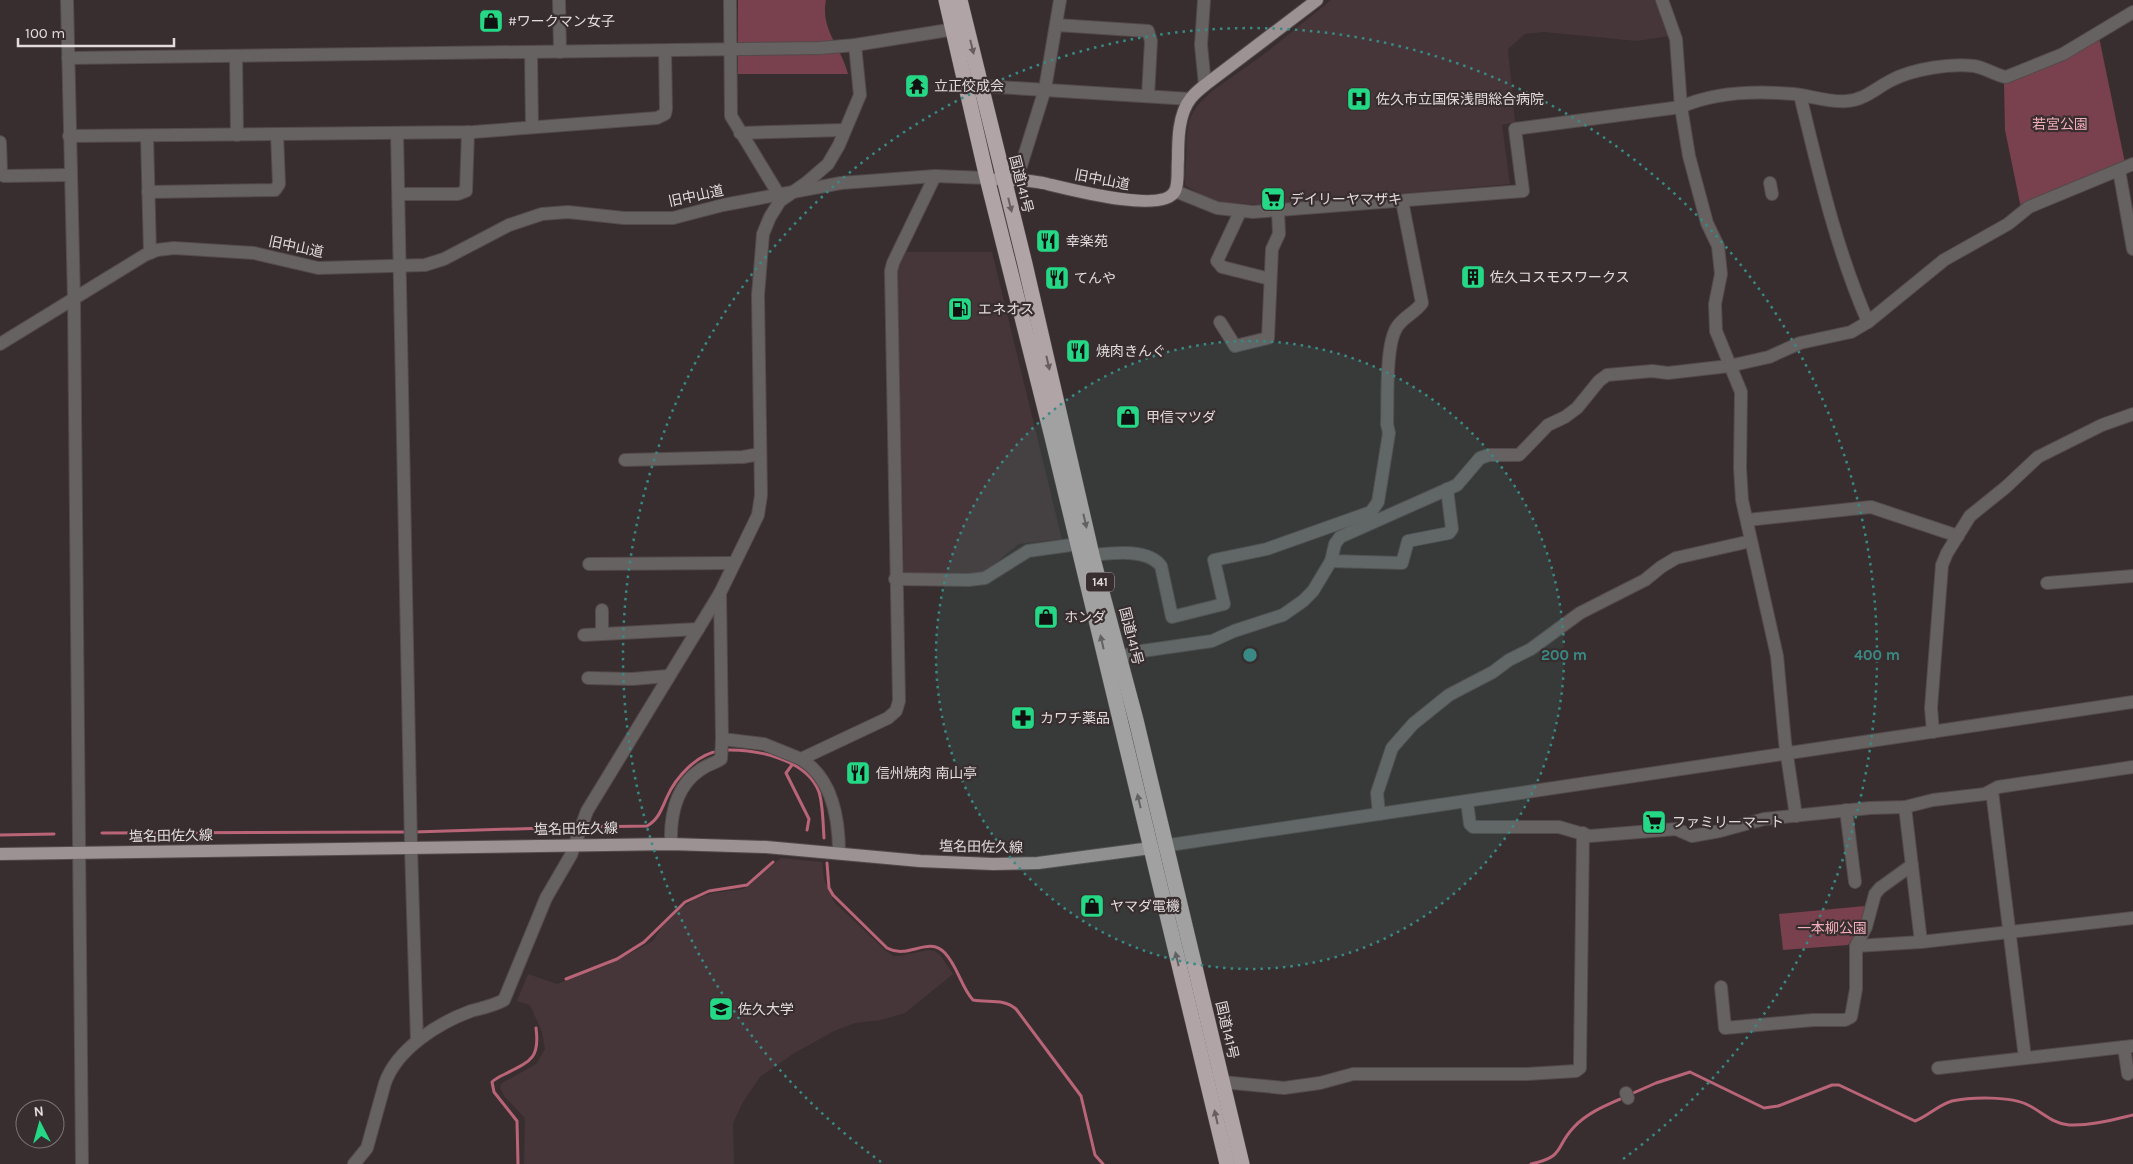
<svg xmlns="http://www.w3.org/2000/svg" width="2133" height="1164" font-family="Karla,'Noto Sans JP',sans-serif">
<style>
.built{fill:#473639}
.green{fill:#79404d}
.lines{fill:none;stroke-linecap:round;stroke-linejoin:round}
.stream{stroke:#b96477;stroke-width:3}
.minor-casing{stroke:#534a4b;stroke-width:14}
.major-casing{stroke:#534a4b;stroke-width:14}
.highway-casing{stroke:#534a4b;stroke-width:16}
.minor{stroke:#676262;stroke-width:12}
.major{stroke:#9c9193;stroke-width:12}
.highway{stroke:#b1a4a6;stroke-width:15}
.oneway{fill:#685d5f}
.ring{fill:none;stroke:#398a84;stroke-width:2.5;stroke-dasharray:2.5 5}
.labels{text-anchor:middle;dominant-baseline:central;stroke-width:4.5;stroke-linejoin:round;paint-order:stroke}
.shield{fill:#382e2f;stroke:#afa7a8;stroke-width:1}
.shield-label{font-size:12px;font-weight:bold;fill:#e2dbdc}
.poi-label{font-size:14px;fill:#e2dbdc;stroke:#382e2f;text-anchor:start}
.park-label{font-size:14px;fill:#f4aebb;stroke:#382e2f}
.street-label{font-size:14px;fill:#e2dbdc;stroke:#382e2f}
.centre{fill:#398a84;stroke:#382e2f;stroke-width:2.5}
.ring-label{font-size:15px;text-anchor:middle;font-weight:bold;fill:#398a84;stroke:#382e2f;stroke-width:4.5;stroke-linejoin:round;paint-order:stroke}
</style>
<rect width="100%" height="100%" fill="#382e2f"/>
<g class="built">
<path d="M 1331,0 L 1656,0 L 1669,36 L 1637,41 L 1544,32 L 1525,34 L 1508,49 L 1515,122 L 1502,125 L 1510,184 L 1265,205 L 1221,202 L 1203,196 L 1185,185 L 1187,135 L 1189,120 L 1197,106 L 1212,91 L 1267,52 Z"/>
<path d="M 906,252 L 992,252 L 1062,539 L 1019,544 L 982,574 L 904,574 L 897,269 Z"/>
<path d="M 781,858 L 822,862 L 824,879 L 834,902 L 885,950 L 893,956 L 900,956 L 928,950 L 935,951 L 940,955 L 953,974 L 905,1013 L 881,1020 L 855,1023 L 834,1031 L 793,1054 L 760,1077 L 743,1102 L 733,1123 L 734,1164 L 524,1164 L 525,1118 L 504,1096 L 500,1087 L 502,1083 L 536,1064 L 545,1049 L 542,1032 L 530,1005 L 517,1001 L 528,974 L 557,984 L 608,965 L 653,941 L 661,928 L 679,910 L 695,899 L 713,893 L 744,889 Z"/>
</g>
<g class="green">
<path d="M 738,0 L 826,0 C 820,29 841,46 848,74 L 738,74 Z"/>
<path d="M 2099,37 L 2125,163 L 2021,208 L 2005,130 L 2004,83 Z"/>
<path d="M 1865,906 C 1863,923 1859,932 1848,945 L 1783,950 L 1779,914 Z"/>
</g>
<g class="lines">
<g class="stream">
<path d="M 725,750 C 756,749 807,759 819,792 C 823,805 823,823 824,838"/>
<path d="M 792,765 L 786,773 L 809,819 L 807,830"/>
<path d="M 584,827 L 647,826 C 659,819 662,808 667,797 C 676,777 697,754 719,751"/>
<path d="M 414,832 L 578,827"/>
<path d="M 102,833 L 408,832"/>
<path d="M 0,835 L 54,834"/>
<path d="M 827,863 L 829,888 L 833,895 L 887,948 C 909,960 928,935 945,953 C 958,967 961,987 973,1000 C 989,1003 1003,998 1016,1009 L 1081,1096 L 1095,1155 L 1103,1164"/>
<path d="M 566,979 L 617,959 L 644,942 L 685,902 L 709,891 L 747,885 L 773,862"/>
<path d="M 1631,1094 L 1656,1083 L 1690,1072 L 1764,1108 L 1778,1106 L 1832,1085 L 1839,1085 L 1915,1121 C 1928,1116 1938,1105 1952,1101 C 1971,1097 2011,1096 2028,1105 C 2041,1111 2053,1124 2069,1125 C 2090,1126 2112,1120 2133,1115"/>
<path d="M 518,1164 L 517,1121 L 494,1092 L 492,1082 C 496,1078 501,1076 505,1074 C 531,1061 540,1058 536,1028"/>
<path d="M 1531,1164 C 1566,1156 1554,1148 1574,1127 C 1588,1112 1607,1105 1625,1097"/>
</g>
<defs>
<g id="minor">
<path d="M 67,0 L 74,300 L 82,1164"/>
<path d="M 559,0 L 560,52"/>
<path d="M 730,0 L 731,116 L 779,195"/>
<path d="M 1204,0 L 1201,45 L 1205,85"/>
<path d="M 1662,0 L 1676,39 L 1681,107 L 1689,156 L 1707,223 L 1718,246 L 1721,274 L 1715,304 L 1716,331 L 1741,392 L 1740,468 L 1742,500 L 1777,656 L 1785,742 L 1796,816"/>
<path d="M 1057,25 L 1148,31 L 1151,41 L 1148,96"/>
<path d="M 531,52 L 532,127"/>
<path d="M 236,56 L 237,135"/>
<path d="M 68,58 L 820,48 L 855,45 L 961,28"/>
<path d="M 982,86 L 1190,99"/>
<path d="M 1800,95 C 1819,173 1836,249 1868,322"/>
<path d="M 397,133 L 411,847 L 417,1041"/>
<path d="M 740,133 L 844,130"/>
<path d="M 69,136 L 473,132 L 657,118 L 665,114 L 666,109 L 665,51"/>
<path d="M 147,136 L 150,253"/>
<path d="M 0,142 L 1,171 L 4,176 L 69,175"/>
<path d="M 1021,166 L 1045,89 L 1060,0"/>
<path d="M 2119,170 L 2133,249"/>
<path d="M 1770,183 L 1772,194"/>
<path d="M 1175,191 L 1217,208 L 1253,212 L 1523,191 L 1515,129 L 1681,107 C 1714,92 1759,91 1794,94 C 1812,96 1830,103 1847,101 C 1865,100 1877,87 1892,80 C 1913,69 1951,63 1974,66 C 1986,68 1995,75 2006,77 L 2063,54 L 2133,12"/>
<path d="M 148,192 L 275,190 L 279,184 L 277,134"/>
<path d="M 399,194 L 458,194 L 466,191 L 468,132"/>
<path d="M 1240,212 L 1217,261 L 1222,267 L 1270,279"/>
<path d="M 1220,322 L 1235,346 L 1268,338 L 1272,249 L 1279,234 L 1278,210"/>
<path d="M 0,344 L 145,255 L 157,250 L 174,248 L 254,253 L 318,268 L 425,265 L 444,259 L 509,225 L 542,214 L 568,212 L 624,218 L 673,218 L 723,205 L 841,183 L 935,176 L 987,178"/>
<path d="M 625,460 L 743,457 L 760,454"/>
<path d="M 1374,519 L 1371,512 L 1378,502 L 1389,433 L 1387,424 C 1388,401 1385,345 1397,327 C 1403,317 1415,313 1422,303 L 1402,201"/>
<path d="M 1747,520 L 1871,507 L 1958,536"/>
<path d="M 1092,555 C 1112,553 1148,548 1161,566 L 1172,617 L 1224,604 L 1214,560 L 1267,549 L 1371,512"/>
<path d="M 1331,561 L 1402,563 L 1408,541 L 1449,533 L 1452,529 L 1447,489"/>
<path d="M 589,564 L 734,563"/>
<path d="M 895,579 L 969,580 L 985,578 L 1028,551 L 1078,544"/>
<path d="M 2047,583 L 2133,576"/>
<path d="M 720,593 L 722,739 L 764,744 L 801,759 L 888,718 L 896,711 L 899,701 L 891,271 L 893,263 L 935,176"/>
<path d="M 602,634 L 602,610"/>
<path d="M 584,635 L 698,629"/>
<path d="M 1120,657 L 1142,651 L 1212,641 L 1234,631 L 1283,615 L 1303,601 L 1313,591 L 1331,561 L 1335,544 L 1340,537 L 1457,485 L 1480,458 L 1489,455 L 1519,455 L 1548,425 L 1565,417 L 1577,408 L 1599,381 L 1607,375 L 1652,371 L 1668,373 L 1729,366 L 1769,357 L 1800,343 L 1851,332 L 1868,322 L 1944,260 L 2008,224 L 2029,207 L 2133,164"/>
<path d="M 588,678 L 632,679 L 668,676"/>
<path d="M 1933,732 L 1931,708 L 1942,565 L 1947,553 L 1970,516 L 2006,487 L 2038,457 L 2102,425 L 2133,414"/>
<path d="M 801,759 C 832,778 839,819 839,853"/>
<path d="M 1992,791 L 2025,1058"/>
<path d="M 1467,802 L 1470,824 L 1473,827 L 1559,827 L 1590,836 L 1676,829 L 1692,836 L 1720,831 L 1764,819 L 1870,808 L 1905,807 L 1933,800 L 1985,794 L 1998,787 L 2133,767"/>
<path d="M 1905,807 L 1921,942"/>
<path d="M 1846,810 L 1855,882"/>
<path d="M 1379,814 L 1377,793 L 1392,748 L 1413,724 L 1449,695 L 1493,672 L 1509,660 L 1531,649 L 1580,613 L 1645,580 L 1661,567 L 1676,558 L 1751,541"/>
<path d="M 671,844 C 670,816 675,787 700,770 C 707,765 715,763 721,759 L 722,739"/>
<path d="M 1156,847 L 2133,702"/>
<path d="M 1856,946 L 1921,942 L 2133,918"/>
<path d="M 1721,987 L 1725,1028 L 1813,1020 L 1845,1020 L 1851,1017 L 1856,989 L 1856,946 L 1866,927 L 1875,894 L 1880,888 L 1912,865"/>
<path d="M 2124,1047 L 2128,1074"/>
<path d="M 1938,1068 L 2133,1046"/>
<path d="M 1222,1082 L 1284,1088 L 1320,1083 L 1353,1074 L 1527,1074 L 1576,1071 L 1580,1068 L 1580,1063 L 1583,833"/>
<path d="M 1626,1093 L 1628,1098"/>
<path d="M 354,1164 L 367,1148 L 385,1083 C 397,1049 438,1023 471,1011 C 482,1008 493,1006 504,1000 L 546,898 L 571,855 L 587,811 L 720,593 L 758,515 L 761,495 L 758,295 L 763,234 L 770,217 L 780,201 L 806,183 L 828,164 L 839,145 L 860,95 L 855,45"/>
</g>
<g id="major">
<path d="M 997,179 C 1012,180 1028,180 1043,183 C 1065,188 1163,215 1175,191 C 1179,183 1177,169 1178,160 C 1178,141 1178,114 1191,98 C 1195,93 1200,89 1205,85 L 1317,0"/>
<path d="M 0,854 L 671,844 L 766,847 L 920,861 L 993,864 L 1038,863 L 1151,848"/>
</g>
<g id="highway">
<path d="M 946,0 L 987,178 L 1052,437 L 1227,1164"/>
<path d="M 960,0 L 1025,264 L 1092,555 L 1136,720 L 1242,1164"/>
</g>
</defs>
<use href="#minor" class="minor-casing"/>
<use href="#major" class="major-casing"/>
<use href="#highway" class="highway-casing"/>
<use href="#minor" class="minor"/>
<use href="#major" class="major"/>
<use href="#highway" class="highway"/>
</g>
<defs><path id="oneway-solid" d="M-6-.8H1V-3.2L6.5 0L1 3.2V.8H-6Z" transform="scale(1.25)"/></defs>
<g class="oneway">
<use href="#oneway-solid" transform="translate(972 47) rotate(76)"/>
<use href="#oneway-solid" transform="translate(1010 205) rotate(76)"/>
<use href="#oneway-solid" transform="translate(1048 363) rotate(77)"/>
<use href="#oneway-solid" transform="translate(1085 521) rotate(77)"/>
<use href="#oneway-solid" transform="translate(1102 642) rotate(-103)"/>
<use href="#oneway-solid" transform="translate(1139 801) rotate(-103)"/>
<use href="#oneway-solid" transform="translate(1177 959) rotate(-103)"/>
<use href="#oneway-solid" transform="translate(1216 1117) rotate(-103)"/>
</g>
<circle cx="1250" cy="655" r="314" fill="#398a84" fill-opacity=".12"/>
<g class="ring">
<circle cx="1250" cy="655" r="314"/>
<path d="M881 1162A627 627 0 1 1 1619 1162"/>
</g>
<defs>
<symbol id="shop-square" viewBox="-11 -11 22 22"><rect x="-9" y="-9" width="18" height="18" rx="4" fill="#25d886" stroke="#382e2f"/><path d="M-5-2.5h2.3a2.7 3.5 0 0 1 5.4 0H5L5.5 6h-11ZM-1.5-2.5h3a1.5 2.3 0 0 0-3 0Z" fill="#111"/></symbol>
<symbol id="temple-square" viewBox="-11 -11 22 22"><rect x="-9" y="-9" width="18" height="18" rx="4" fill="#25d886" stroke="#382e2f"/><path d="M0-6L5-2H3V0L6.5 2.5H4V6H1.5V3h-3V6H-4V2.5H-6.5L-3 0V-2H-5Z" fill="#111"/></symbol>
<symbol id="hospital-square" viewBox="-11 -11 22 22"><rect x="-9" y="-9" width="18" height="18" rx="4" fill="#25d886" stroke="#382e2f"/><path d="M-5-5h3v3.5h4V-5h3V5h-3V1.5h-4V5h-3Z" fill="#111"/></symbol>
<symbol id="supermarket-square" viewBox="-11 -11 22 22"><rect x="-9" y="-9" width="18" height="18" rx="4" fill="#25d886" stroke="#382e2f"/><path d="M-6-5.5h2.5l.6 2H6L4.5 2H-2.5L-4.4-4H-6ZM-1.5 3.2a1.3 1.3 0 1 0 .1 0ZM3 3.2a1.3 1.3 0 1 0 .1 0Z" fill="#111"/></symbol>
<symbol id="restaurant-square" viewBox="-11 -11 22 22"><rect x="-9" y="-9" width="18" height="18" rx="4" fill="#25d886" stroke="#382e2f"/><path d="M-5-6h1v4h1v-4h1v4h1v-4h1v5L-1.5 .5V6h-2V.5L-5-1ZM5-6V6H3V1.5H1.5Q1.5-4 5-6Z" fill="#111"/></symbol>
<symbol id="building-square" viewBox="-11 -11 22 22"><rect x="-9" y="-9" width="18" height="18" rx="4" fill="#25d886" stroke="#382e2f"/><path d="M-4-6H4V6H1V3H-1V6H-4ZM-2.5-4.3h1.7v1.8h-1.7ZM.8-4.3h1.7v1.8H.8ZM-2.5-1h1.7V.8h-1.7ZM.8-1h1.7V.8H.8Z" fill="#111"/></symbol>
<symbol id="fuel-square" viewBox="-11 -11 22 22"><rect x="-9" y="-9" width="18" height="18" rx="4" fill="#25d886" stroke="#382e2f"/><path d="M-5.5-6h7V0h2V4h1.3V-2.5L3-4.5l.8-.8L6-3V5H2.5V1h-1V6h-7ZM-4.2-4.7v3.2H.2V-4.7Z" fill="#111"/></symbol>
<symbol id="pharmacy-square" viewBox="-11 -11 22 22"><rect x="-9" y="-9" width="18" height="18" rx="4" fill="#25d886" stroke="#382e2f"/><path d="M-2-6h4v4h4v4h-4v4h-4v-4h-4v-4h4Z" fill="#111"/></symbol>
<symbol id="university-square" viewBox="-11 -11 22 22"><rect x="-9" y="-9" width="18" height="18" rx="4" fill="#25d886" stroke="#382e2f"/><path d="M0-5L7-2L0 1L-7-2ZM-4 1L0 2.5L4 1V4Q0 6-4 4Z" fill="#111"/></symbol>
</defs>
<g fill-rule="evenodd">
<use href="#shop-square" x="477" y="7" width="28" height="28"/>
<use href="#temple-square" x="903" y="72" width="28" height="28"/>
<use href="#hospital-square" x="1345" y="85" width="28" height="28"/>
<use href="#supermarket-square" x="1259" y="185" width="28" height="28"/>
<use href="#restaurant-square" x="1034" y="227" width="28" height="28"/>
<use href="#building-square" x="1459" y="263" width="28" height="28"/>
<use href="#restaurant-square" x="1043" y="264" width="28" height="28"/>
<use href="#fuel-square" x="946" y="295" width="28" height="28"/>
<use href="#restaurant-square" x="1064" y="337" width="28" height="28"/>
<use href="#shop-square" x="1114" y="403" width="28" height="28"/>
<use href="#shop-square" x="1032" y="603" width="28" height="28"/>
<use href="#pharmacy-square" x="1009" y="704" width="28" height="28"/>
<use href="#restaurant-square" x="844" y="759" width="28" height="28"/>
<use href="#supermarket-square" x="1640" y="808" width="28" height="28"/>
<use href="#shop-square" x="1078" y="892" width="28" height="28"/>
<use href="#university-square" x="707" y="995" width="28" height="28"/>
</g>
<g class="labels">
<rect class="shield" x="1086" y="572.5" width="28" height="19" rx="4"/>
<g class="shield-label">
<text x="1100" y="582">141</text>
</g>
<g class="poi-label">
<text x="508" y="21">#ワークマン女子</text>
<text x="934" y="86">立正佼成会</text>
<text x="1376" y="99">佐久市立国保浅間総合病院</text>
<text x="1290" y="199">デイリーヤマザキ</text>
<text x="1066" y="241">幸楽苑</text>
<text x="1490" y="277">佐久コスモスワークス</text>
<text x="1074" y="278">てんや</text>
<text x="978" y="309">エネオス</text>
<text x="1096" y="351">焼肉きんぐ</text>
<text x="1146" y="417">甲信マツダ</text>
<text x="1064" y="617">ホンダ</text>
<text x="1040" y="718">カワチ薬品</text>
<text x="876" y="773">信州焼肉 南山亭</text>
<text x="1672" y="822">ファミリーマート</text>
<text x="1110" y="906">ヤマダ電機</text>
<text x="738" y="1009">佐久大学</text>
</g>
<g class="park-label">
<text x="2060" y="124">若宮公園</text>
<text x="1832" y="928">一本柳公園</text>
</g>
<g class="street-label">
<text transform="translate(1102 180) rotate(11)">旧中山道</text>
<text transform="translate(1021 184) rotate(76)">国道141号</text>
<text transform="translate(696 196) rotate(-12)">旧中山道</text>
<text transform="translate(296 247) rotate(12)">旧中山道</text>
<text transform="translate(1131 636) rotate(76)">国道141号</text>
<text transform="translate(576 829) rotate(-1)">塩名田佐久線</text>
<text transform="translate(171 836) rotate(-1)">塩名田佐久線</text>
<text transform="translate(981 847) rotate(1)">塩名田佐久線</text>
<text transform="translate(1227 1030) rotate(77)">国道141号</text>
</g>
</g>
<circle cx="1250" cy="655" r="8" class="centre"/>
<g class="ring-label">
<text x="1564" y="660">200 m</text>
<text x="1877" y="660">400 m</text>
</g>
<g transform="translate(40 1124) rotate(354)"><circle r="24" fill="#382e2f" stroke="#7c7374"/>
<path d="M0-4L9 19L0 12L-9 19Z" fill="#25d886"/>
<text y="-8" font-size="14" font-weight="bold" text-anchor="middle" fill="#e2dbdc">N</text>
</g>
<path d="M18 38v8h156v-8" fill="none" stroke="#e2dbdc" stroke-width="2.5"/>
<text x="25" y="38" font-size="15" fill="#e2dbdc" stroke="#382e2f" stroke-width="4" paint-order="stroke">100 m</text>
</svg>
